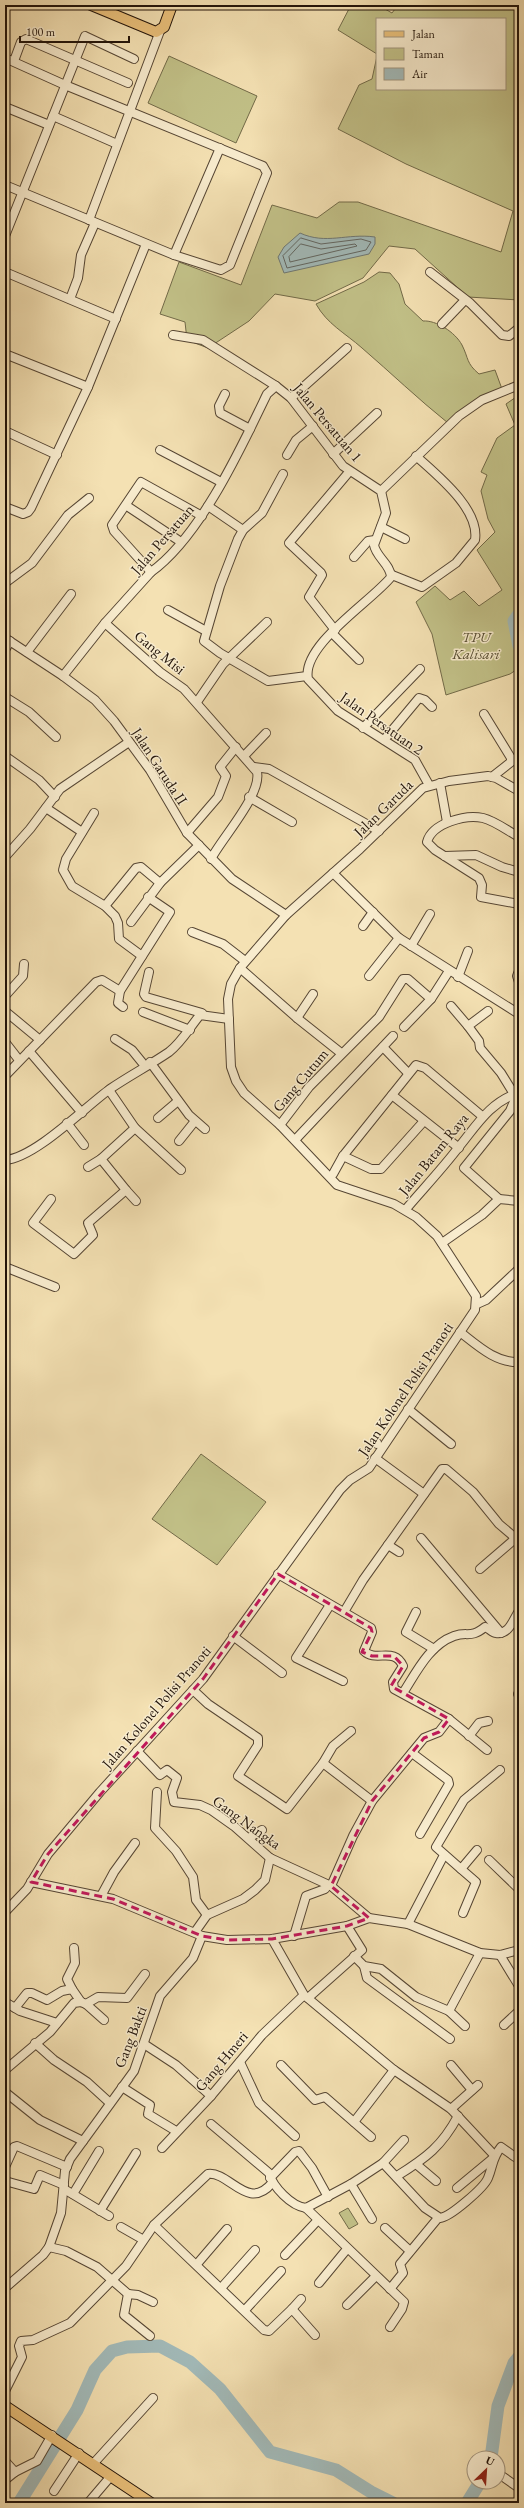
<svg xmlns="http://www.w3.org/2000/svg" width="524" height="2508" font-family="'EB Garamond',serif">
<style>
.green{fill:#c2c188;stroke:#726a48}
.water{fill:#a2bab9;stroke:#6e7773}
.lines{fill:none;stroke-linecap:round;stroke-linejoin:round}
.shore{stroke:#626661;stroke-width:1}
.river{stroke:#a2bab9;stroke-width:13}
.minor-casing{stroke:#564634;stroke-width:10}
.major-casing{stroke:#211309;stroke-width:12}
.minor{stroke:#f8ecce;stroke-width:8}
.major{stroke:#eac07a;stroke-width:10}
.marked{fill:none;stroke:#c2185b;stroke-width:3;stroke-dasharray:8 5;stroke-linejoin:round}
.labels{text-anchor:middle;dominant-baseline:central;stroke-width:3;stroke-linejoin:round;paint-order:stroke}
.street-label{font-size:15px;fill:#211309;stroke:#f8ecce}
.park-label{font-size:15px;font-style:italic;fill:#595035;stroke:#f8ecce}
</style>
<rect width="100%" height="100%" fill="#f4e1b3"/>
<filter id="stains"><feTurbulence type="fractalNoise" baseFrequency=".005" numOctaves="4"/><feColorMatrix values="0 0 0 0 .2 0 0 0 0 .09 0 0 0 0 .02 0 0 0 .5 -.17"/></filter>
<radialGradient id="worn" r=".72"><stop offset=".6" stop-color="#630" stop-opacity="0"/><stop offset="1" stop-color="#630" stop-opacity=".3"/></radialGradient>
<g class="green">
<path d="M 351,5 L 378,5 L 392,13 L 398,5 L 519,5 L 519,300 L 468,297 L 415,249 L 389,246 L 363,278 L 315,301 L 275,294 L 249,321 L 208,348 L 187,340 L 185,322 L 160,314 L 179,262 L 241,285 L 272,205 L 317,218 L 339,202 L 358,202 L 501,252 L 513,211 L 406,164 L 338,129 L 359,85 L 372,79 L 377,56 L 377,89 L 505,89 L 505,19 L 377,19 L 377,54 L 338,30 Z"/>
<path d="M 169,56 L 257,96 L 236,143 L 148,103 Z"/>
<path d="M 379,272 L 390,273 L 399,284 L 405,304 L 423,321 C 436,320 455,332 462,345 C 469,359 466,363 479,374 L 495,370 L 502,389 L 448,423 C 418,399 391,373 362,348 C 345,333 327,324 316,304 L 364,282 Z"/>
<path d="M 519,395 L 519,603 L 509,620 L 519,649 L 519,668 L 510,674 L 446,695 L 432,634 L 416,602 L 435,586 L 450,600 L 464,591 L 479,606 L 502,590 L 477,550 L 495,532 L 488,519 L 481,491 L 487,475 L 481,472 L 497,438 L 515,425 L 506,404 Z"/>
<path d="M 201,1454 L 266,1502 L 217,1565 L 152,1519 Z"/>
<path d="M 348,2208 L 358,2224 L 349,2229 L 339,2213 Z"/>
</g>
<path class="water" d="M 300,233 C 326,245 347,233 375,237 L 375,244 L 369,254 L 284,273 L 278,257 L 284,247 Z"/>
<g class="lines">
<g class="shore">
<path d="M 301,238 L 321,244 L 361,239 L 371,242 L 366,250 L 287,268 L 283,256 Z"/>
<path d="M 301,244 L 321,249 L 355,244 L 357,246 L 290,262 L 289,257 Z"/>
</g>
<g class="river">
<path d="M 519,614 L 514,621 L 519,646"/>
<path d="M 491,2458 L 498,2406 L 514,2363 L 519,2357"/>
<path d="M 19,2503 L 77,2410 L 95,2370 L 112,2351 L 127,2347 L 160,2346 L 190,2362 L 220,2389 L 270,2452 L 336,2470 L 371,2492 L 393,2503"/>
<path d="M 467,2503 L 480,2482"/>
</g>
<defs>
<g id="minor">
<path d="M 5,58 L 65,85 L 263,166 L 267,173 L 230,265 L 221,270 L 174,255 L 5,185"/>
<path d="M 14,61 L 21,42 L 26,39 L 128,83"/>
<path d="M 5,107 L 49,125"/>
<path d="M 53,116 L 117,144"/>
<path d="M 89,220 L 160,31"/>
<path d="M 5,236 L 85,36 L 134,59"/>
<path d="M 174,255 L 220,148"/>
<path d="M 5,272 L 116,319"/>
<path d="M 430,272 L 470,303 L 502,335 L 509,336 L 519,328"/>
<path d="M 70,299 L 78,278 L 81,255 L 95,223"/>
<path d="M 442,324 L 465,300"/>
<path d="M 173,335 L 203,340 L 276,386"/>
<path d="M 5,354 L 88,387"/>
<path d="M 225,394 L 219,406 L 220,413 L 250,429"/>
<path d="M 291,398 L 347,348"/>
<path d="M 5,431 L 57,455"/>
<path d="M 160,450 L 221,482"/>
<path d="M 333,454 L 377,413"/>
<path d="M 287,455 L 296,440 L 313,426"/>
<path d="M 283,474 L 262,513 L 243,530 L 238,539 L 220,586 L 204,641 L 220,653 L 268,681 L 307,676"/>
<path d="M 381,491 L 459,416 L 482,400 L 519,385"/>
<path d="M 127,506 L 181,542"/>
<path d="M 208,506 L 243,530"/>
<path d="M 5,507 L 23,514 L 28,512 L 31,508 L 88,387 L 146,244"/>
<path d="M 381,527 L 405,539"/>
<path d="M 354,557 L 368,541 L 375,540"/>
<path d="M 151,572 L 114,531 L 112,525 L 141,482 L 202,516"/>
<path d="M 392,575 L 422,587 L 456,563 L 475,540 C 480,509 437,475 416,456"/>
<path d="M 5,583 L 32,563 L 68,515 L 89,498"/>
<path d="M 168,610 L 206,631"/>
<path d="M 105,623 L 160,672 L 184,689 L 257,772 C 262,794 222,838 211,859"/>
<path d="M 335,630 L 309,597 L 322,575 L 321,573 L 289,543 L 349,472"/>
<path d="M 332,633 L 359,660"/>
<path d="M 5,638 L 63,676 L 95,700 L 114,721 L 150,770 L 187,833 L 232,879 L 286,915"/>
<path d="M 5,650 L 10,641"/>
<path d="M 27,652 L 71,594"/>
<path d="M 63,676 L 105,623 L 151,572 C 200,537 241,448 267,394 L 276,386 L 291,398 L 343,466 L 381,491 L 386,513 L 374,545 C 376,557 391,565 391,577 C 372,601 301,645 308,679 L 338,711 L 415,760 L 429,785"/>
<path d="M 5,697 L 29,712 L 56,737"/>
<path d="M 197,702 L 223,664 L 267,622"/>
<path d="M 484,714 L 511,758 L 511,762 L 492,777"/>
<path d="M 363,728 L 420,669"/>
<path d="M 384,740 L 419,698 L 425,700 L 432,707"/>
<path d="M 5,756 L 39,780 L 55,797"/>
<path d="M 244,756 L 266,733"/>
<path d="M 254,767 L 269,769 L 379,831"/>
<path d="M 440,783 L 447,822"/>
<path d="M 249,797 L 292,822"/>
<path d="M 46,808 L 82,832"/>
<path d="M 94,813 L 66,859 L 63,870 L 72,886 L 105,906 L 115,916 L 118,923 L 119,939 L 142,956"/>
<path d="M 187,833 L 218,797 L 226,776 L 220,767 L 236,747"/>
<path d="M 519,837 C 508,831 495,821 483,818 C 466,814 432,823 427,842 L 435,850 L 479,878 L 482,885 L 481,897 L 519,904"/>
<path d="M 445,856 L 476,855 L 502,867 L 519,872"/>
<path d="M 5,857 L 30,829 L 60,789 L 129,742"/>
<path d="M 333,873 L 399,938 L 519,1014"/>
<path d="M 105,906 L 136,868 L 141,867 L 160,883"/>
<path d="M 131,922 L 160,883 L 199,845"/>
<path d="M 363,926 L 373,912"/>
<path d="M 192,932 L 223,944 L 245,961"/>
<path d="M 411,946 L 430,914"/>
<path d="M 240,968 L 297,1018 L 341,1053"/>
<path d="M 519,971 L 517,976 L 519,982"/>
<path d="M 149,972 L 144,994 L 146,997 L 202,1013"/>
<path d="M 369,976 L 399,938"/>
<path d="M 458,977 L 468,951"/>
<path d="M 5,996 L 23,976 L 24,964"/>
<path d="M 451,1006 L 468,1026"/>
<path d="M 123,1007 L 118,1003 L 120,991 L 170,912 L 148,897"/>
<path d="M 5,1011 L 40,1040"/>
<path d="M 488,1011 L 468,1026 L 479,1041 L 480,1048 L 501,1073 L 514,1094 L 515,1099 L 510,1111 L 464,1168 L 499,1199"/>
<path d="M 143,1012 L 190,1030"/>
<path d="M 297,1018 L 313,994"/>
<path d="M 404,1027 L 431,999 L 449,971"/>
<path d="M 115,1039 L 132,1050 L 145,1066"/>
<path d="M 5,1042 L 19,1060"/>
<path d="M 383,1047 L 408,1073"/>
<path d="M 29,1051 L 82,1113"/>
<path d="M 150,1062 L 189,1115 L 205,1129"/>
<path d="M 5,1076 L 96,982 L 102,980 L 120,991"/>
<path d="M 392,1095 L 459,1148"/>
<path d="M 158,1118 L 178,1101"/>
<path d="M 67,1123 L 84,1145"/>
<path d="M 280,1125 L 309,1087 L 379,1017 L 403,979 L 408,979 L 431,999"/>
<path d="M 135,1128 L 181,1170"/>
<path d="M 295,1140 L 393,1036"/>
<path d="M 179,1141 L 195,1121"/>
<path d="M 343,1156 L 371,1169 L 381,1169 L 424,1121"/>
<path d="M 5,1160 C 35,1158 85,1107 110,1089 C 129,1076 150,1065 169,1052 C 182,1042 190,1027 200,1015 L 229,1019"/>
<path d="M 88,1167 L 101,1159"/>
<path d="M 333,1174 L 343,1156 L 416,1065 L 425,1068 L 482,1116"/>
<path d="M 126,1190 L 136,1201"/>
<path d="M 51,1199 L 33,1223 L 74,1254 L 93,1235 L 88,1223 L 126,1190 L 101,1159 L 135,1128 L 109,1090"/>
<path d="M 406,1209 C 423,1189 442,1169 458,1148 C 477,1125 489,1103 518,1093"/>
<path d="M 442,1243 L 482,1215 L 499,1199 L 519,1201"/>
<path d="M 5,1267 L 55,1287"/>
<path d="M 477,1304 L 486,1300 L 519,1269"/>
<path d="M 460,1332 C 478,1346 496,1363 519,1362"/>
<path d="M 408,1409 L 451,1444"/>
<path d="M 377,1443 L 377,1444"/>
<path d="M 375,1458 L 424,1494"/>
<path d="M 421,1538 L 501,1633"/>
<path d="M 388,1545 L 399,1552"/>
<path d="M 480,1569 L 516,1538"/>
<path d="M 278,1574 L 371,1628 L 372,1632 L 364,1651 C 376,1663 394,1646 403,1666 L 393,1682 L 394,1689 L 449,1719 L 439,1732 L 424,1738 L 372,1801 L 353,1836 L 331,1886"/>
<path d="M 330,1605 L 296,1658 L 343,1681"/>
<path d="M 344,1612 L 363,1580 L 442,1469 L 446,1469 L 473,1492 L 499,1524 L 519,1541"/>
<path d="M 416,1612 L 406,1632 L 434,1649"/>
<path d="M 233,1636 L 282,1673"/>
<path d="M 193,1690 L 208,1704 L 258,1738 L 258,1745 L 238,1776 L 287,1809 L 323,1763"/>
<path d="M 403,1693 C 416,1673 429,1645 454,1636 C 468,1631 470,1639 485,1627 C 489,1628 492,1633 496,1633 C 509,1635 513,1620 519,1611"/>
<path d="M 518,1694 L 519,1694"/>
<path d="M 449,1719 L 487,1750"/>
<path d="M 351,1731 L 333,1746 L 323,1763 L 372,1801"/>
<path d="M 469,1736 L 479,1723 L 488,1721"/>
<path d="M 137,1751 L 160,1775 L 167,1770 L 177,1778 L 172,1792 L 174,1802 L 200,1805 L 211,1810 L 235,1827 L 270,1858 L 331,1886 L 369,1918"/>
<path d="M 412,1753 L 448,1780 L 449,1784 L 420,1834"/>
<path d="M 157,1792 L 155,1828 L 176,1851 L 193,1877 L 196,1900 L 207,1915"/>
<path d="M 249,1838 L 262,1830"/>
<path d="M 477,1850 L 461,1869 L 436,1847 L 464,1800 L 500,1770"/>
<path d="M 489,1860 L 519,1889"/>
<path d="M 461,1869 L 476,1882 L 463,1913"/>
<path d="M 31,1882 L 113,1899 L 202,1936 L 227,1940 L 272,1939 L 347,1926 L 369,1918 L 408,1924 L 480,1953 L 500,1955 L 519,1950"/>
<path d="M 101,1896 L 114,1872 L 135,1843"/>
<path d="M 5,1912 L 27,1889 L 48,1854 L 100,1792 L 203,1679 L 340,1490 L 350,1480 L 369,1468 L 475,1310 L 476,1296 L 437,1236 L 416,1217 L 394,1204 L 337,1185 L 280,1125 L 244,1093 L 236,1081 L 231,1067 L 228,999 L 231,984 L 240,968 L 286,915 L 360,849 L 423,788 L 449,781 L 488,776 L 496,778 L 519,791"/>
<path d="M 408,1924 L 444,1855"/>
<path d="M 195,1932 L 207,1915 L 243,1899 L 255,1890 L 265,1880 L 270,1858"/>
<path d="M 294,1936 L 306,1896 L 325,1889"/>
<path d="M 272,1939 L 304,1995 L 394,2070 L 451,2109 L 494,2155"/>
<path d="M 500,1955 L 519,1986"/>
<path d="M 354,1956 L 364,1966 L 381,1969 L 416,1997 L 449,2011 L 480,1953"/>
<path d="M 364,1966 L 367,1978 L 450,2039"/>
<path d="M 72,1989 L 67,1979 L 75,1963 L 74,1948"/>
<path d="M 308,1998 L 362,1950 L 347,1926"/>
<path d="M 5,2002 L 20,2011 L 57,2023"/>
<path d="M 86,2004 L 104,2020"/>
<path d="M 15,2008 L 27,1993 L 32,1993 L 47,2000 L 62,1991 L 72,1989 L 81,2002 L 86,2004 L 98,1997 L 127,1998 L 145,1974"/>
<path d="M 449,2011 L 465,2026"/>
<path d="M 504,2025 L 519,2011"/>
<path d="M 35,2043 L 54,2060 L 87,2082 L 110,2103"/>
<path d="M 144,2044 L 176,2065 L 211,2096"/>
<path d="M 240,2062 L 259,2103 L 295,2136"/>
<path d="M 281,2065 L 315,2100 L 325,2097 L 371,2137"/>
<path d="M 451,2065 L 472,2090"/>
<path d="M 5,2070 L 50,2032 L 74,2003 L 81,2002"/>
<path d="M 122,2087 L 150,2105 L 148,2114 L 176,2131"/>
<path d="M 5,2092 L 40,2120 L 83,2141"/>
<path d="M 451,2109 L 478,2085"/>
<path d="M 354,2122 L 394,2070"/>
<path d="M 211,2124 L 269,2173 C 273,2187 291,2206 306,2208 L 351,2184 L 383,2163 L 404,2140"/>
<path d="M 162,2148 L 211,2096 L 262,2035 L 304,1995"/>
<path d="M 383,2163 L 425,2208 L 440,2218 C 450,2217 484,2188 488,2178 C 493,2166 492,2158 501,2147 L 515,2157"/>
<path d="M 416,2164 L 436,2181"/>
<path d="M 5,2167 L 14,2147 L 17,2146 L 67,2167"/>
<path d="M 397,2176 C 426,2158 442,2146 458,2116"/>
<path d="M 270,2178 L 295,2152 L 299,2151 L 312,2168 L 328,2197"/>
<path d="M 5,2181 L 34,2189 L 40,2175 L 64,2185"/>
<path d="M 351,2184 L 372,2219"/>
<path d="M 457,2188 L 492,2159"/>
<path d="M 64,2189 L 109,2216"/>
<path d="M 73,2194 L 99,2151"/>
<path d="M 306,2208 L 404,2302 L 402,2309 L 390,2327"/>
<path d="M 100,2211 L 136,2153"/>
<path d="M 154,2225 L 264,2330 L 269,2331 L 292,2309 L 315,2335"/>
<path d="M 121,2227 L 142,2239"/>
<path d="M 385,2228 L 410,2251"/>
<path d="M 49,2247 L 66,2251 L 97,2267 L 128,2294"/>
<path d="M 285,2255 L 318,2220"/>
<path d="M 197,2264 L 227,2229"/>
<path d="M 319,2283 L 347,2249"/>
<path d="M 222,2287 L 255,2250"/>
<path d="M 5,2288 L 43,2255 L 49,2247 L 61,2213 L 65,2171 L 70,2159 L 134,2071 L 160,1996 L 193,1958 L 202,1936"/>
<path d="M 390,2289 L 403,2273 L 400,2264 L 438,2218"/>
<path d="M 128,2294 L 124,2315 L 150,2336"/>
<path d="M 128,2294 L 138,2295 L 153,2302"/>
<path d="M 347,2305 L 375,2277"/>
<path d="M 292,2309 L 301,2299"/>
<path d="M 245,2310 L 281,2271"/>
<path d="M 5,2391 L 22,2357 L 19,2346 L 21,2341 L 33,2340 L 70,2323 L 126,2266 L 154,2225 L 208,2174 C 229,2171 248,2212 272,2183"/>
<path d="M 5,2461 L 15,2472"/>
<path d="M 93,2464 L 153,2398"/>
<path d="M 499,2474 L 519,2488"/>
<path d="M 5,2480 L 15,2472 L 37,2461 L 52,2435"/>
<path d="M 54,2491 L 79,2453"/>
<path d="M 88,2503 L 111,2476"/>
<path d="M 518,2503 L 519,2501"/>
</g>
<g id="major">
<path d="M 91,5 L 156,32 L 164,27 L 172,5"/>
<path d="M 5,2406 L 151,2503"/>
</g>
</defs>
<use href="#minor" class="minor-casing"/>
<use href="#major" class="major-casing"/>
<use href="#minor" class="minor"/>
<use href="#major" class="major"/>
</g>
<path class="marked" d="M 278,1574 L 371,1628 L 372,1632 L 362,1652 L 372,1656 L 394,1656 L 403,1666 L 391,1686 L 449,1719 L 439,1732 L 424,1738 L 372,1801 L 331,1886 L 369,1918 L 347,1926 L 272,1939 L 227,1940 L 202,1936 L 113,1899 L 31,1882 L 48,1854 L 203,1679 Z"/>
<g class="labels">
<g class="street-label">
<text transform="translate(328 422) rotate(50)">Jalan Persatuan 1</text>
<text transform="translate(162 539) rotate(-49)">Jalan Persatuan</text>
<text transform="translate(160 652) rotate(39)">Gang Misi</text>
<text transform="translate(382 723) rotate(35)">Jalan Persatuan 2</text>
<text transform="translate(160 766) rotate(57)">Jalan Garuda II</text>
<text transform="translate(383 808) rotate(-44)">Jalan Garuda</text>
<text transform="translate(300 1080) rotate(-50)">Gang Cutum</text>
<text transform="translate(433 1154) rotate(-51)">Jalan Batam Raya</text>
<text transform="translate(405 1389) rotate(-56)">Jalan Kolonel Polisi Pranoti</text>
<text transform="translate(156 1707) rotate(-49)">Jalan Kolonel Polisi Pranoti</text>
<text transform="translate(247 1822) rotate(36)">Gang Nangka</text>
<text transform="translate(130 2037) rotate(-69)">Gang Bakti</text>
<text transform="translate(221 2061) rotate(-50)">Gang Hmeri</text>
</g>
<g class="park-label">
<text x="476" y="636">TPU<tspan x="476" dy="17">Kalisari</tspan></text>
</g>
</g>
<rect width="524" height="2508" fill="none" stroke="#f4e1b3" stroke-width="20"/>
<rect x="6" y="6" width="512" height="2496" fill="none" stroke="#211309" stroke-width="2"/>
<rect x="10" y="10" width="504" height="2488" fill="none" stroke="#211309"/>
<rect x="376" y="18" width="130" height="72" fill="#f8ecce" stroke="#a2957f"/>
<rect x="384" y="31" width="20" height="6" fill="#eac07a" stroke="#a2957f"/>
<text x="412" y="38" font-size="12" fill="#211309">Jalan</text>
<rect x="384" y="48" width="20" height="12" fill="#c2c188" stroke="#a2957f"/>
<text x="412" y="58" font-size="12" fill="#211309">Taman</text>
<rect x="384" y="68" width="20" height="12" fill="#a2bab9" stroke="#a2957f"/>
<text x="412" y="78" font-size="12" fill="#211309">Air</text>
<g transform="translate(486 2470) rotate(25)"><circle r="19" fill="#f8ecce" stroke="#a2957f"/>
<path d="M0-3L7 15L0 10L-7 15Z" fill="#8f2418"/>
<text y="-6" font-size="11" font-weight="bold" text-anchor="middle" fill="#211309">U</text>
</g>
<path d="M20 36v6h109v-6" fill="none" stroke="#211309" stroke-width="2"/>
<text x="26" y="36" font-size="12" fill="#211309" stroke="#f8ecce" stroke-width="3" paint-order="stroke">100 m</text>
<rect width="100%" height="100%" filter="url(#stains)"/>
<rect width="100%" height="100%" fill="url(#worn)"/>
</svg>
